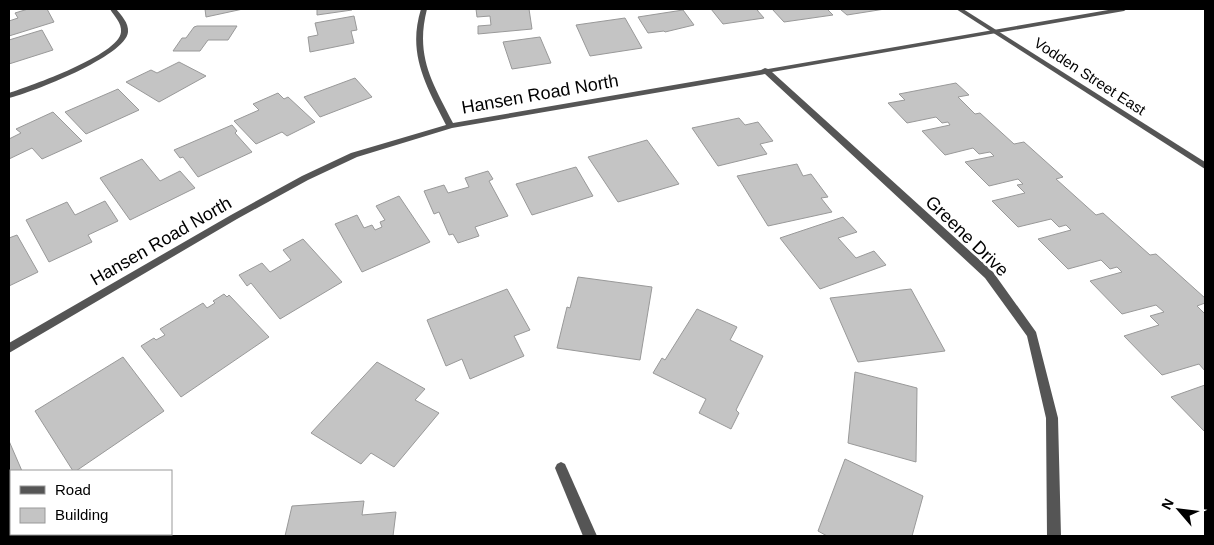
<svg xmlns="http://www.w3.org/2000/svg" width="1214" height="545" font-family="Helvetica,sans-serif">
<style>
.building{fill:#c4c4c4;stroke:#999}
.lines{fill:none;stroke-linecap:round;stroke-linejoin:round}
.minor{fill:#555;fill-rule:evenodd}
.tertiary{fill:#555;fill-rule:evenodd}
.labels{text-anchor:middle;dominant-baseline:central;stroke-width:5;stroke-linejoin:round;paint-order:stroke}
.far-street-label{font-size:15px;fill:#000;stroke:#fff}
.street-label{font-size:18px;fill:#000;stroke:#fff}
</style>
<rect width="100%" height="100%" fill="#fff"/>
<g class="building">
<path d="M 28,9 L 47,9 L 54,22 L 9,36 L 9,21 L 18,18 L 15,13 Z"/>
<path d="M 205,9 L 243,9 L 206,17 Z"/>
<path d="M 317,9 L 352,9 L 352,10 L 317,15 Z"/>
<path d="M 476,9 L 529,9 L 532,29 L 478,34 L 478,26 L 491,25 L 490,16 L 477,17 Z"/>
<path d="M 711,9 L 762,9 L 757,10 L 764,18 L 723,24 Z"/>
<path d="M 772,9 L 827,9 L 833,15 L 784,22 Z"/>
<path d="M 840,9 L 885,9 L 847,15 Z"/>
<path d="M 683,10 L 694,25 L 665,32 L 664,31 L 648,33 L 638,17 Z"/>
<path d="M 354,16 L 357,30 L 351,31 L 354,43 L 310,52 L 308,37 L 318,35 L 315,23 Z"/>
<path d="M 625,18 L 642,48 L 590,56 L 576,25 Z"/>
<path d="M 197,26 L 237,26 L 228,40 L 208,40 L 200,51 L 173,51 L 182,38 L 186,38 L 194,27 Z"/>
<path d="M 42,30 L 53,50 L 9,64 L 9,40 Z"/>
<path d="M 540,37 L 551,63 L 512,69 L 503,42 Z"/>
<path d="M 179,62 L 206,76 L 159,102 L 126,82 L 151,70 L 157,73 Z"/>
<path d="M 355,78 L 372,97 L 320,117 L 304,97 Z"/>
<path d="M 956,83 L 969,95 L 958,97 L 975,114 L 980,113 L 1014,144 L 1024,142 L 1063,177 L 1056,179 L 1096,215 L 1103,213 L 1150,255 L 1156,254 L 1205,298 L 1205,303 L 1197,306 L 1205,314 L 1205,371 L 1199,364 L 1162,375 L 1124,336 L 1159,325 L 1150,316 L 1164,312 L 1156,305 L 1122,314 L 1090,281 L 1122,272 L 1117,267 L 1110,269 L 1101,260 L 1068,269 L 1038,239 L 1071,230 L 1066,225 L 1059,227 L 1051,219 L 1018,227 L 992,201 L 1025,193 L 1017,185 L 1023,184 L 1018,179 L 989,186 L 965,162 L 994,156 L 990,152 L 979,154 L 973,148 L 945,155 L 922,131 L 950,125 L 948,122 L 942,123 L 936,117 L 907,123 L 888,103 L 905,100 L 899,94 Z"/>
<path d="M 118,89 L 139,110 L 86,134 L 65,112 Z"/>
<path d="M 278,93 L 284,99 L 288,97 L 315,122 L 287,136 L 282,132 L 256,144 L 234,121 L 259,110 L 253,104 Z"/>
<path d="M 53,112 L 82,141 L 42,159 L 32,148 L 9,159 L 9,139 L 21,133 L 16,129 Z"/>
<path d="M 739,118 L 745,125 L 758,122 L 773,141 L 760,144 L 767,154 L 718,166 L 692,128 Z"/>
<path d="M 232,125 L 237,131 L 235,133 L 252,152 L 198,177 L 183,157 L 180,158 L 174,150 Z"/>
<path d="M 647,140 L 679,184 L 618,202 L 588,157 Z"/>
<path d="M 142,159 L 160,181 L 180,171 L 195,188 L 130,220 L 100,178 Z"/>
<path d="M 797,164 L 803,176 L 811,174 L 828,197 L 821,198 L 832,212 L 768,226 L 737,176 Z"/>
<path d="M 576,167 L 593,196 L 532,215 L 516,184 Z"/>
<path d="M 488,171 L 493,179 L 489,181 L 508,216 L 475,227 L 479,236 L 458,243 L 453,234 L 449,235 L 439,212 L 434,214 L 424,191 L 444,185 L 448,193 L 469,187 L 465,178 Z"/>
<path d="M 399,196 L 430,242 L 362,272 L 335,224 L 357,215 L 364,228 L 372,225 L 375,230 L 382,227 L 380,222 L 385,220 L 376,206 Z"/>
<path d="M 105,201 L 118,221 L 88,235 L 92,242 L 49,262 L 26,220 L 67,202 L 75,215 Z"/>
<path d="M 843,217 L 857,232 L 838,238 L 856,258 L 874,251 L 886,265 L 820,289 L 780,238 Z"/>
<path d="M 17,235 L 38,272 L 9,286 L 9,238 Z"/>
<path d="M 303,239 L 342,282 L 280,319 L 251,283 L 247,286 L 239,275 L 262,263 L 270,272 L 291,260 L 283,250 Z"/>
<path d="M 578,277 L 652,287 L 640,360 L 557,348 L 567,307 L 570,308 Z"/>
<path d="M 507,289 L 530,330 L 514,336 L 524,356 L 470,379 L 462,359 L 446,366 L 427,320 Z"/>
<path d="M 911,289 L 945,351 L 858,362 L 830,298 Z"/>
<path d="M 224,294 L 227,297 L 229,295 L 269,337 L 181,397 L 141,346 L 154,338 L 156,340 L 165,335 L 160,329 L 203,303 L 207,308 L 215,303 L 213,301 Z"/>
<path d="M 697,309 L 737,327 L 730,340 L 763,356 L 736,410 L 739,413 L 731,429 L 699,413 L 706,399 L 653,373 L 662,358 L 665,360 Z"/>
<path d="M 123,357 L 164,411 L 76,471 L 73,471 L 35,411 Z"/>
<path d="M 377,362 L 425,389 L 415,400 L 439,413 L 394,467 L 371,453 L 361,464 L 311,433 Z"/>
<path d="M 855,372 L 917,388 L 916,462 L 848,443 Z"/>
<path d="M 1205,385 L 1205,432 L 1171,397 Z"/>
<path d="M 9,441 L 22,471 L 11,471 L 11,510 L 9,512 Z"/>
<path d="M 845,459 L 923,496 L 912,536 L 827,536 L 818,531 Z"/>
<path d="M 364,501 L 362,515 L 396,512 L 393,536 L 285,536 L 292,506 Z"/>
</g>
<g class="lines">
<g class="minor">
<path d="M 110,9 L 116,9 C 121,15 129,23 128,32 C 126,56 31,93 9,98 L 9,93 C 30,86 119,55 121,32 C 122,23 114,16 110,9 Z"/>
<path d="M 421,9 L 427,9 C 415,56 432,82 453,123 L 761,70 L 765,68 L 768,69 L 1114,9 L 1127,9 L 1124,11 L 772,72 L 993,272 L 1036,332 L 1058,418 L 1061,536 L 1047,536 L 1046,418 L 1027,336 L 985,278 L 765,74 L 452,128 L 357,157 L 308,180 L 237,219 L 9,353 L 9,343 L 231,215 L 302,176 L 351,153 L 446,125 C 426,85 407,54 421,9 Z"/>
<path d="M 561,462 L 565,464 L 597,536 L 583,536 L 555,468 L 557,464 Z"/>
</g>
<path class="tertiary" d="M 956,9 L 963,9 L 1205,162 L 1205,169 Z"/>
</g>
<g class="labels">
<g class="far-street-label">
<text transform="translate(1090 76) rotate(33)">Vodden Street East</text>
</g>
<g class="street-label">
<text transform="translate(540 94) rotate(-10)">Hansen Road North</text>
<text transform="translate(967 236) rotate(44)">Greene Drive</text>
<text transform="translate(161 241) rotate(-30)">Hansen Road North</text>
</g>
</g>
<rect width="1214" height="545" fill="none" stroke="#000000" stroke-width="20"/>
<rect x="10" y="470" width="162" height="65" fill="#ffffff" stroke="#999999"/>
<rect x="20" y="486" width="25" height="8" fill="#555555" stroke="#999999"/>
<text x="55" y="495" font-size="15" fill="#000000">Road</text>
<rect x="20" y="508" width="25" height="15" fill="#c4c4c4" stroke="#999999"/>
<text x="55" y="520" font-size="15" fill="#000000">Building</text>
<g transform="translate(1179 510) rotate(298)" stroke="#ffffff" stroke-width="4" paint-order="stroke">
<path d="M0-4L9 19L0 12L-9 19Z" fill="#000000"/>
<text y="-8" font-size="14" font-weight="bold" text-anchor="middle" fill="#000000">N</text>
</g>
</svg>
